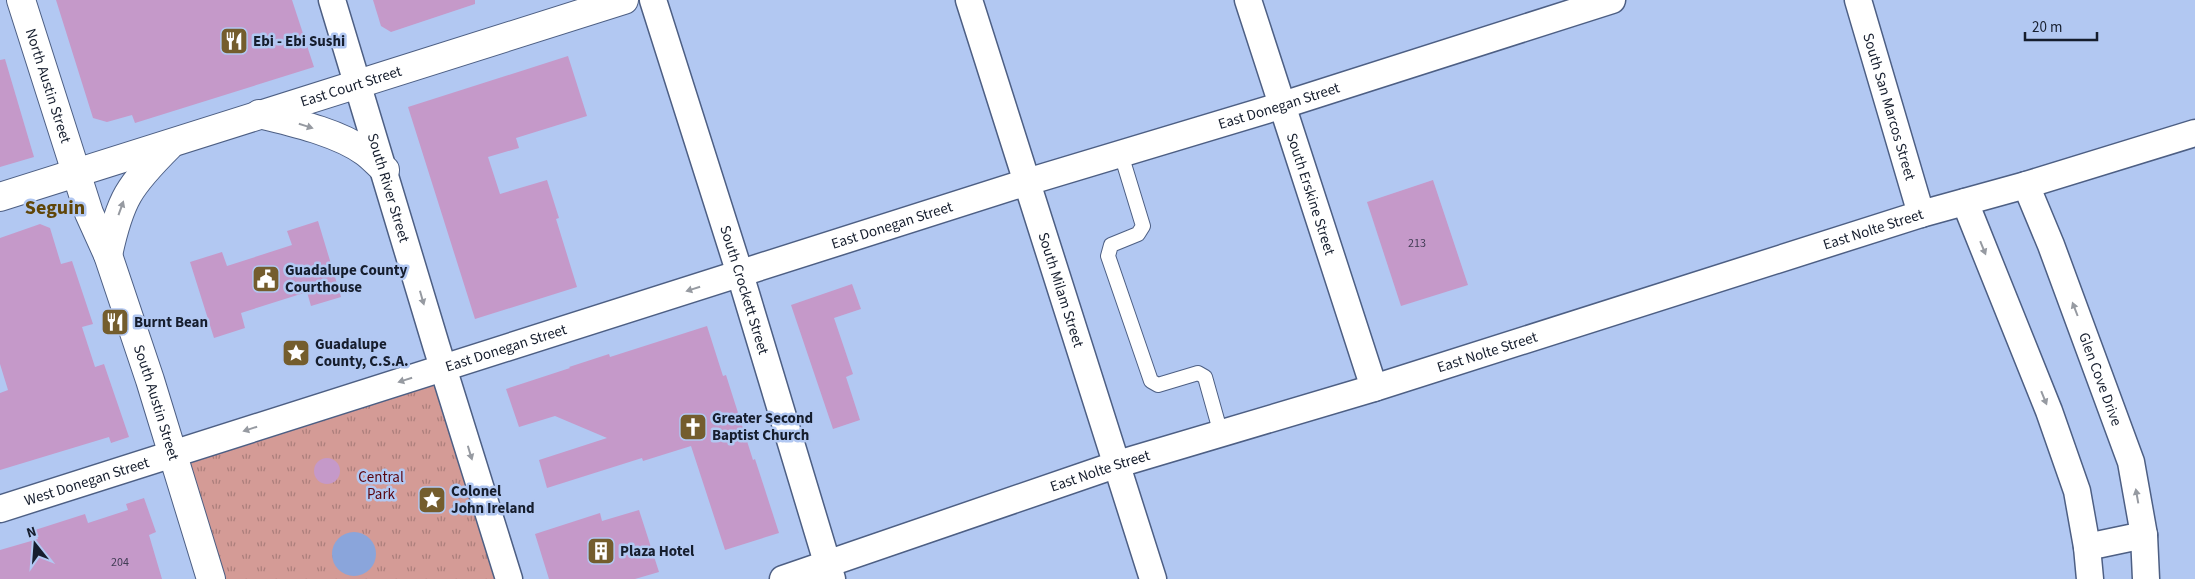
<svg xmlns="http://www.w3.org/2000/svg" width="2195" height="579" font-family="'Source Sans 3',sans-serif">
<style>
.park{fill:url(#park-tufts)}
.water{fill:#8aa5db}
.building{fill:#c599c9}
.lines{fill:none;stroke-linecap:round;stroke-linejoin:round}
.service-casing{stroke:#4d5f84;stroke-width:16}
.minor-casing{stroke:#4d5f84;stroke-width:29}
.secondary-casing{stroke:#4d5f84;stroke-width:30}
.primary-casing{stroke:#4d5f84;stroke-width:30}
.service{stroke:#fff;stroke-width:14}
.minor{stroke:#fff;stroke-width:26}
.secondary{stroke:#fff;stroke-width:28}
.primary{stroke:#fff;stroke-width:28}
.oneway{fill:#969aa1}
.labels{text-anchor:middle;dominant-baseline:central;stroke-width:5;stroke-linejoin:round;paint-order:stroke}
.number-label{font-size:12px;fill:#423d55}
.poi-label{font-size:15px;font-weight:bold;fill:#161e2e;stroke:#b2c8f2;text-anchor:start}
.street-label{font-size:15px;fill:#161e2e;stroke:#b2c8f2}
.park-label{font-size:15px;fill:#59040d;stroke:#b2c8f2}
.district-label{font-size:20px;font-weight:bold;fill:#604609;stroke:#b2c8f2}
</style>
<defs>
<pattern id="park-tufts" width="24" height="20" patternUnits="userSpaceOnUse" patternTransform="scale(1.25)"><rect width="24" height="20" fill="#d49b96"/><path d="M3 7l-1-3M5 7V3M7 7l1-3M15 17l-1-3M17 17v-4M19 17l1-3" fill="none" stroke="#ab7e7b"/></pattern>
</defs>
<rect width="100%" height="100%" fill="#b2c8f2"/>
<path class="park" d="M 443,368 L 509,579 L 211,579 L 173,454 Z"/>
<circle class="water" cx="354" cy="554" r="22"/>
<g class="building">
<path d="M 56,0 L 292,0 L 314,67 L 135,123 L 132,115 L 107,122 L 93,118 Z"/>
<path d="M 373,0 L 475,0 L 475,4 L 391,32 L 381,26 Z"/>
<path d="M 568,56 L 587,116 L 516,138 L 519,148 L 488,157 L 500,194 L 547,180 L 559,218 L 556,219 L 577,287 L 475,319 L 408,107 Z"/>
<path d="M 5,59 L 34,157 L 0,167 L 0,60 Z"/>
<path d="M 1433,180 L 1468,285 L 1401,306 L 1367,202 Z"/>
<path d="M 318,221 L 341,297 L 311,306 L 307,292 L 241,313 L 245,328 L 214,338 L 190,262 L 222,252 L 227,266 L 292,245 L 287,231 Z"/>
<path d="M 40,224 L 50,228 L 61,264 L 72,261 L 93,324 L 82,327 L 95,367 L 104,364 L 129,437 L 111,443 L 109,437 L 0,470 L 0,393 L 8,390 L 0,364 L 0,238 Z"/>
<path d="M 852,284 L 861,309 L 834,318 L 853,374 L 846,377 L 860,420 L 833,429 L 791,305 Z"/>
<path d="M 707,326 L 723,376 L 726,375 L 753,460 L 755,459 L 779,533 L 725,550 L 691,446 L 643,461 L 642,458 L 547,488 L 539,460 L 607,438 L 555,416 L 519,427 L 506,389 L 570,368 L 569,367 L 609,354 L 610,357 Z"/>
<circle cx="327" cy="471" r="13"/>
<path d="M 144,498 L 156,532 L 149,535 L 162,579 L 0,579 L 0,550 L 38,539 L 35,530 L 85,514 L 88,523 L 128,510 L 126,504 Z"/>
<path d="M 639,510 L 659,572 L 635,579 L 549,579 L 535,534 L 600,513 L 602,521 Z"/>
</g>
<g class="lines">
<defs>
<path id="service" d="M 1121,154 L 1143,226 L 1138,234 L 1111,245 L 1108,256 L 1151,381 L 1158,385 L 1198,373 L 1205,377 L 1221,434"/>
<g id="minor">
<path id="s1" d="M 332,0 L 436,345 L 509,579"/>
<path id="s2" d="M 653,0 L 740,274 L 832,579"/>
<path id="s3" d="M 969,0 L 1153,579"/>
<path id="s4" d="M 1248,0 L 1374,388"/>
<path id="s5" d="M 1858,0 L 1921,214"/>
<path id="s6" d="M 2026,185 L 2051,245 L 2131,462 L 2144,535 L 2146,579"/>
<path d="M 1965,202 L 2049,411 L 2077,491 L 2087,547 L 2090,579"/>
<path id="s7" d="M 0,509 L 1027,182 L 1283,105 L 1612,0"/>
<path d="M 2087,547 L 2144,535"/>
<path id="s8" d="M 783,579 L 1118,464 L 1374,388 L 1921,214 L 2026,185 L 2195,133"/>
</g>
<g id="secondary">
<path id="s9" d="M 21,0 L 89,213 L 108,255 L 150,380 L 211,579"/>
</g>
<g id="primary">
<path d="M 259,114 C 291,122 338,132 365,152 C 372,157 378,164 385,170"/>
<path id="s10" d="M 0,197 L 624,0"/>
<path d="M 108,255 C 120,199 129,186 169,146"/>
</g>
</defs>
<use href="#service" class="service-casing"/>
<use href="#minor" class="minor-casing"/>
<use href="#secondary" class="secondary-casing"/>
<use href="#primary" class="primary-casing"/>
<use href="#service" class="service"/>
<use href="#minor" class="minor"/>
<use href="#secondary" class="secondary"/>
<use href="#primary" class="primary"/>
</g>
<defs><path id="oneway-solid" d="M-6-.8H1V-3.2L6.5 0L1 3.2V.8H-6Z" transform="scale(1.25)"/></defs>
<g class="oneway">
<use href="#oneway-solid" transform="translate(306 126) rotate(17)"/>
<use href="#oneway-solid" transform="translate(121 208) rotate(-70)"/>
<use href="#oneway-solid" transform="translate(1983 248) rotate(68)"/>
<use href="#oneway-solid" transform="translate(693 289) rotate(162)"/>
<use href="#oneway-solid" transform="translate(422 298) rotate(74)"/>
<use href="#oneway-solid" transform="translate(2075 309) rotate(-111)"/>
<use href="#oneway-solid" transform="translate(405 380) rotate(162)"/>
<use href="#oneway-solid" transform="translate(2044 398) rotate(68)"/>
<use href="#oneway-solid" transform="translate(250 429) rotate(162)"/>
<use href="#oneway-solid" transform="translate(470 453) rotate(73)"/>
<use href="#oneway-solid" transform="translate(2137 496) rotate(-100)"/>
</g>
<defs>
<symbol id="restaurant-square" viewBox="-11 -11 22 22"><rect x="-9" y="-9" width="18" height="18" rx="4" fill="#745d2d" stroke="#b2c8f2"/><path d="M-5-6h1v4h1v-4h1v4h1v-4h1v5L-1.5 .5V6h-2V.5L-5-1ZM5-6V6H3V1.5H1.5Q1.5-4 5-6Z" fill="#fff"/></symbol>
<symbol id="civic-square" viewBox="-11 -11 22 22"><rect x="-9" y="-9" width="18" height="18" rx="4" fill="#745d2d" stroke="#b2c8f2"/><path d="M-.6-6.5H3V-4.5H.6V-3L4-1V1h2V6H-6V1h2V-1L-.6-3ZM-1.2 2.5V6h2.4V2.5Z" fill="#fff"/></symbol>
<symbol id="sight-square" viewBox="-11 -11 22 22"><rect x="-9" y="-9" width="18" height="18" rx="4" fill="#745d2d" stroke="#b2c8f2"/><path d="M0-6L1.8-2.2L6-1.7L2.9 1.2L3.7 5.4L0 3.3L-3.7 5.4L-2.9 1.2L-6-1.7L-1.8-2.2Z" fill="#fff"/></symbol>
<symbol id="church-square" viewBox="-11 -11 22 22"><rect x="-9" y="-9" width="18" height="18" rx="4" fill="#745d2d" stroke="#b2c8f2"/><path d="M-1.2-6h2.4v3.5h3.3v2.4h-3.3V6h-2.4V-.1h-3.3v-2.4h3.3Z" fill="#fff"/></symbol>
<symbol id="building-square" viewBox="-11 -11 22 22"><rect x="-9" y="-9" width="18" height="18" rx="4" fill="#745d2d" stroke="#b2c8f2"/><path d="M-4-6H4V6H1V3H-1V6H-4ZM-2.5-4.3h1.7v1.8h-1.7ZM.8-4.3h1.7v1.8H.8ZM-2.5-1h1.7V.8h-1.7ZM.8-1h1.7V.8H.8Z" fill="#fff"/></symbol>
</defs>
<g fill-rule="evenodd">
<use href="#restaurant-square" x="218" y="25" width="32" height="32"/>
<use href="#civic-square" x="250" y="263" width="32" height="32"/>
<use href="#restaurant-square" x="99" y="306" width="32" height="32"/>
<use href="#sight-square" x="280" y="337" width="32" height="32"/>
<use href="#church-square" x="677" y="411" width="32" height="32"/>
<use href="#sight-square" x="416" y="484" width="32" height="32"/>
<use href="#building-square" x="585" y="535" width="32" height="32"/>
</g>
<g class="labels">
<g class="number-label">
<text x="1417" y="243">213</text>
<text x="120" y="562">204</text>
</g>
<g class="poi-label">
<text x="253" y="41">Ebi - Ebi Sushi</text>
<text x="285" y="270">Guadalupe County<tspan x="285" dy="17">Courthouse</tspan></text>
<text x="134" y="322">Burnt Bean</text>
<text x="315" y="344">Guadalupe<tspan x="315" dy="17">County, C.S.A.</tspan></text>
<text x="712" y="418">Greater Second<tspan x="712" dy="17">Baptist Church</tspan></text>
<text x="451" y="491">Colonel<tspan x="451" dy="17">John Ireland</tspan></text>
<text x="620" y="551">Plaza Hotel</text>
</g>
<g class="street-label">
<text stroke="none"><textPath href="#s9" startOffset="90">North Austin Street</textPath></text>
<text stroke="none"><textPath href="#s10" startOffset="368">East Court Street</textPath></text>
<text stroke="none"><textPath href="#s7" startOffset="1341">East Donegan Street</textPath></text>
<text stroke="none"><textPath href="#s5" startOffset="111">South San Marcos Street</textPath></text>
<text stroke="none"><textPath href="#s1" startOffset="196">South River Street</textPath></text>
<text stroke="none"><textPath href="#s4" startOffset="204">South Erskine Street</textPath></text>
<text stroke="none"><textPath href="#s7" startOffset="936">East Donegan Street</textPath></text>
<text stroke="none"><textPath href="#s8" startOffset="1145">East Nolte Street</textPath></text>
<text stroke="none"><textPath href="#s2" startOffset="304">South Crockett Street</textPath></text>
<text stroke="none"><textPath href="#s3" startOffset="304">South Milam Street</textPath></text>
<text stroke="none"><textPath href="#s7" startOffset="531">East Donegan Street</textPath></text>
<text stroke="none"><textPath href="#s8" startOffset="740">East Nolte Street</textPath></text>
<text stroke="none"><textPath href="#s6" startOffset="208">Glen Cove Drive</textPath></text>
<text stroke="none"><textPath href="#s9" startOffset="425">South Austin Street</textPath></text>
<text stroke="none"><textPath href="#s8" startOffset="335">East Nolte Street</textPath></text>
<text stroke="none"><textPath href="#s7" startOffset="91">West Donegan Street</textPath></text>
</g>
<g class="park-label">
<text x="381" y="477">Central<tspan x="381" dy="17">Park</tspan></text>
</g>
<g class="district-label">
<text x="55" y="208">Seguin</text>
</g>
</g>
<g transform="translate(35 544) rotate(343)" stroke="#b2c8f2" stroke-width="4" paint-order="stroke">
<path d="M0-4L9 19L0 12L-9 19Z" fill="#161e2e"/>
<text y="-8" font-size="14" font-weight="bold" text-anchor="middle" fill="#161e2e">N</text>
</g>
<path d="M2025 32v8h72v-8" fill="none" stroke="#161e2e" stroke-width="2.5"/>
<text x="2032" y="32" font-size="15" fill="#161e2e" stroke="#b2c8f2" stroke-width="4" paint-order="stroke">20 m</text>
</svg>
